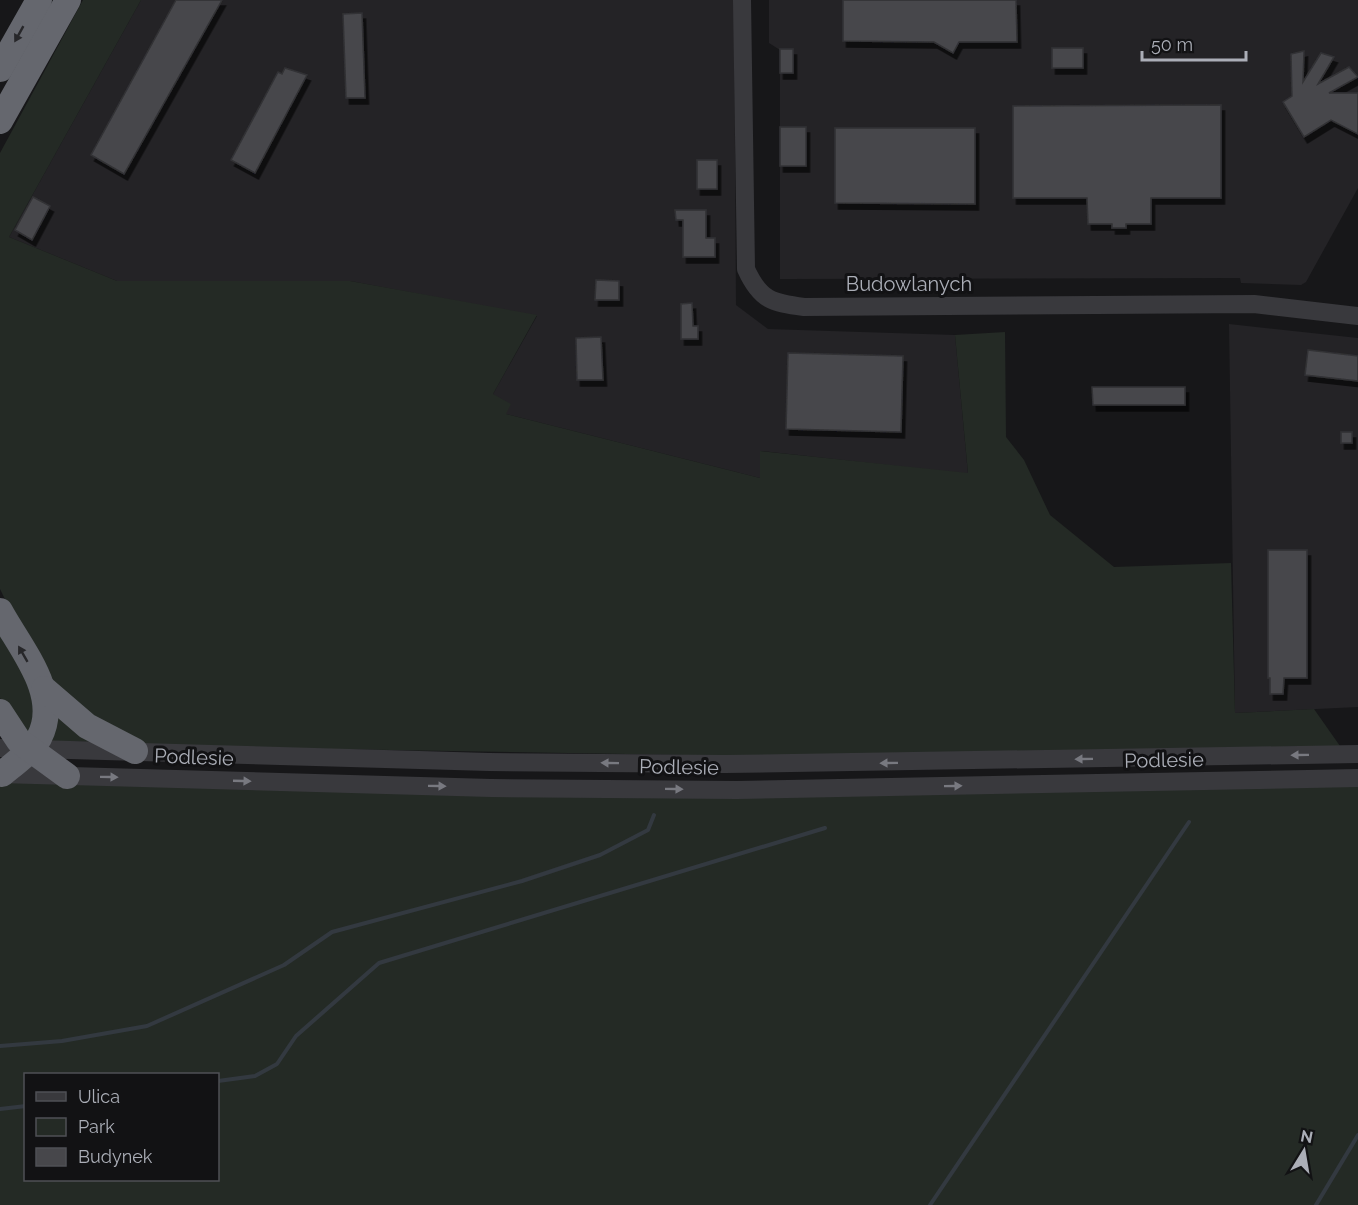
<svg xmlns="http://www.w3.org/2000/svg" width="1358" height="1205" font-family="Raleway,sans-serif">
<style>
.built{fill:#242326}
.green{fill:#242a25;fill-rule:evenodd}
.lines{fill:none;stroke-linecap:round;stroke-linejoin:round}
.stream{stroke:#333940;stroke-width:4}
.building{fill:#47474b;stroke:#323235;stroke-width:1.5;filter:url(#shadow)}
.minor{stroke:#39393d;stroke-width:18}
.highway{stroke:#65676e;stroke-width:26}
.oneway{fill:#27272a}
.oneway2{fill:#787980}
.labels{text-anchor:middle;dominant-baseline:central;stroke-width:6;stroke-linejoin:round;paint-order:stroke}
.street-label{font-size:20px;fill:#abaeb7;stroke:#121214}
</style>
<defs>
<filter id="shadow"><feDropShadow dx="3.5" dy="6" stdDeviation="0" flood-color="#0009"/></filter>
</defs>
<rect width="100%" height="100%" fill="#171719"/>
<g class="built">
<path d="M 141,0 L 734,0 L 736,305 L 768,329 L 955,335 L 968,474 L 761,451 L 760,478 L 506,414 L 493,394 L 537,316 L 350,281 L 117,281 L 9,237 Z"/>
<path d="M 769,0 L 1358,0 L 1358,188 L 1306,282 L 1301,285 L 1241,283 L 1240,278 L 780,279 L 780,50 L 769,43 Z"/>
<path d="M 1229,324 L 1358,338 L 1358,707 L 1235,713 Z"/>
</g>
<g class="green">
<path d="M 83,0 L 141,0 L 9,237 L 117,281 L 350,281 L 537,315 L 493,394 L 511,404 L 506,414 L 760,478 L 760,451 L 968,473 L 955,335 L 1005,332 L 1006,437 L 1024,460 L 1050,515 L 1114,567 L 1231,563 L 1235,713 L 1314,709 L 1340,746 L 743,756 L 153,746 L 130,741 L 81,716 L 31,653 L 0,589 L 0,153 Z"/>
<path d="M 0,623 L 39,705 L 30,739 L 0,698 Z"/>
<path d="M 54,707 L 102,742 L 45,741 Z"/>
<path d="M 0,782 L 1358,786 L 1358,1205 L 0,1205 ZM 26,1074 L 218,1074 L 218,1180 L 26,1180 Z"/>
</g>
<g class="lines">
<g class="stream">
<path d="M 0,1046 L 62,1041 L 147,1026 L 284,965 L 332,932 L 522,881 L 600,855 L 648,830 L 654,815"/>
<path d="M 218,1081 L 255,1076 L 277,1064 L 296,1036 L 379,963 L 825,828"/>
<path d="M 0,1109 L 26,1106"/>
<path d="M 930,1205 L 1189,822"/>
<path d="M 1316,1205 L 1358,1135"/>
</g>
</g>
<g class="building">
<path d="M 176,0 L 222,0 L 124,174 L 91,155 Z"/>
<path d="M 843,0 L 1016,0 L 1017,42 L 959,42 L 953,53 L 934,42 L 843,41 Z"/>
<path d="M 362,13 L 365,98 L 346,98 L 343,14 Z"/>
<rect x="1052" y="48" width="31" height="20"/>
<rect x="780" y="49" width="13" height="24"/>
<path d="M 1304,51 L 1303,82 L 1321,53 L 1334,57 L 1318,84 L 1349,67 L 1358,77 L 1329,93 L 1358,93 L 1358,134 L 1331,120 L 1304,137 L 1283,102 L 1292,96 L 1291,54 Z"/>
<path d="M 285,68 L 307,75 L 255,173 L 231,160 L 278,72 L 282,74 Z"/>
<path d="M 1221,105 L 1221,198 L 1151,198 L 1151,224 L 1126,224 L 1126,228 L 1112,228 L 1112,224 L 1088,224 L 1087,198 L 1013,198 L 1013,106 Z"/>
<rect x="780" y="127" width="26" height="39"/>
<path d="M 835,128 L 975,128 L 975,204 L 835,203 Z"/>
<rect x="697" y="160" width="20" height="29"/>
<path d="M 33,197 L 50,206 L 32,240 L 15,230 Z"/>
<path d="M 675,210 L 706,210 L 706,238 L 715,238 L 715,257 L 683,257 L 683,220 L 676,220 Z"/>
<path d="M 596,280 L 619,281 L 619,300 L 595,300 Z"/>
<path d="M 692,303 L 693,326 L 698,326 L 698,339 L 681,339 L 681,304 Z"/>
<path d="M 601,337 L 603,380 L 577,380 L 576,338 Z"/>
<path d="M 1308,350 L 1358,356 L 1358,381 L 1305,375 Z"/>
<path d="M 788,353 L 903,356 L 901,432 L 786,429 Z"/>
<path d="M 1092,387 L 1185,387 L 1185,405 L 1093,405 Z"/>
<rect x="1341" y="432" width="11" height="11"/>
<path d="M 1268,550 L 1307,550 L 1307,678 L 1284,678 L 1283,694 L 1270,694 L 1270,678 L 1268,678 Z"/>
</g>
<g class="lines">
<g class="minor">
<path d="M 742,0 L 746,269 C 760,300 772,303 804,307 L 1254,304 L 1358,316"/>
<path d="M 0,748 L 489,762 L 725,764 L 1358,754"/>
<path d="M 0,774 L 491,788 L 737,790 L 1358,778"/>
</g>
<g class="highway">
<path d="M 0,69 L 39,0"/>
<path d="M 0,121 L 68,0"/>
<path d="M 0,611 C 20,648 62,695 39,738 C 31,752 14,764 2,774"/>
<path d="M 44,689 L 87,726 L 135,751"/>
<path d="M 0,712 L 19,741 L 67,776"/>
</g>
</g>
<defs><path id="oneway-solid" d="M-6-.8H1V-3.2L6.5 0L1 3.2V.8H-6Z" transform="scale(1.5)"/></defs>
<g class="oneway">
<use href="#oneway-solid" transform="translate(19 34) rotate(119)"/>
<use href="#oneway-solid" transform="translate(23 654) rotate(-120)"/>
</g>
<g class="oneway2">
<use href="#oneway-solid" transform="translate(1300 755) rotate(179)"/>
<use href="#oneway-solid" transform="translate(1084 759) rotate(179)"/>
<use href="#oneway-solid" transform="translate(610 763) rotate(-179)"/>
<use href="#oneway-solid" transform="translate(889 763) rotate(179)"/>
<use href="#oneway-solid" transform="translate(109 777) rotate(1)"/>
<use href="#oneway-solid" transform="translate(242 781) rotate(2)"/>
<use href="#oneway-solid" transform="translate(437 786) rotate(1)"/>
<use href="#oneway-solid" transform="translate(953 786) rotate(-1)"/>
<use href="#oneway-solid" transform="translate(674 789) rotate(1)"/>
</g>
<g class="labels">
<g class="street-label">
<text x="909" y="284">Budowlanych</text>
<text transform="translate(194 757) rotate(2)">Podlesie</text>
<text transform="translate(1164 760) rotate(-1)">Podlesie</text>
<text transform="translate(679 767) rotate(1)">Podlesie</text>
</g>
</g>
<rect x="24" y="1073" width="195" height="108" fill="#121214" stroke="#4f5055" stroke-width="1.5"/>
<rect x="36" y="1092" width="30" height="9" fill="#39393d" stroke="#4f5055" stroke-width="1.5"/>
<text x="78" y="1103" font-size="18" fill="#abaeb7">Ulica</text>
<rect x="36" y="1118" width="30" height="18" fill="#242a25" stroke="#4f5055" stroke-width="1.5"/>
<text x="78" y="1133" font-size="18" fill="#abaeb7">Park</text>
<rect x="36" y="1148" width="30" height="18" fill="#47474b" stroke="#4f5055" stroke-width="1.5"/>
<text x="78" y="1163" font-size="18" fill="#abaeb7">Budynek</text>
<g transform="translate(1304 1151) rotate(11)" stroke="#121214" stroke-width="4.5" paint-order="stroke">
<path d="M0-4.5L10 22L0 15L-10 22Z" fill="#abaeb7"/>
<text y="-9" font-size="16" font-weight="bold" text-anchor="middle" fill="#abaeb7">N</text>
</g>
<path d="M1142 51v9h104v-9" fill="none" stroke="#abaeb7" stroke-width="3"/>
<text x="1151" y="51" font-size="18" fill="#abaeb7" stroke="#121214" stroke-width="4.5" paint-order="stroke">50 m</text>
</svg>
